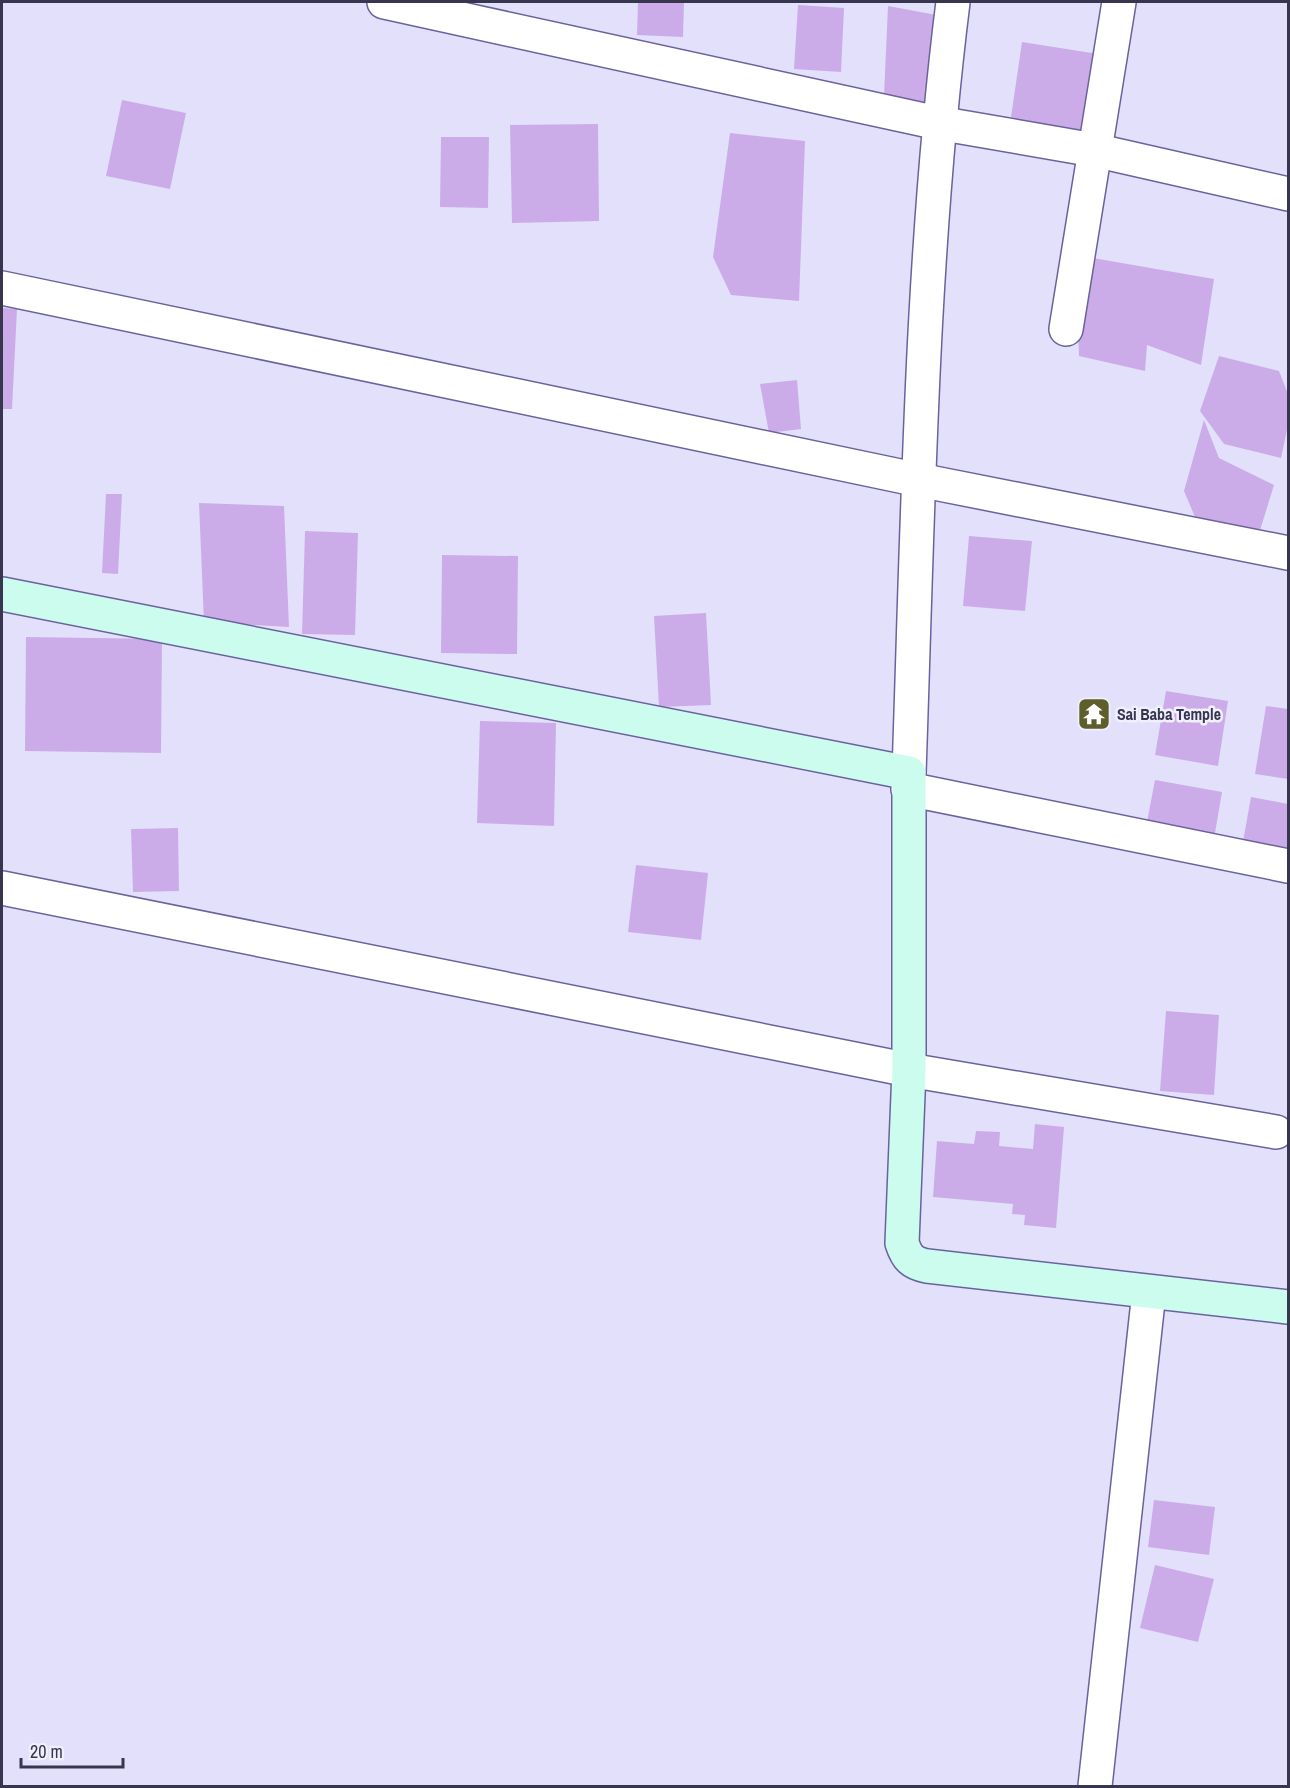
<svg xmlns="http://www.w3.org/2000/svg" width="1290" height="1788" font-family="'Archivo Narrow',sans-serif">
<style>
.building{fill:#ccace8}
.lines{fill:none;stroke-linecap:round;stroke-linejoin:round}
.street-casing{stroke:#6a629d;stroke-width:36}
.secondary-casing{stroke:#6a629d;stroke-width:36}
.street{stroke:#fff;stroke-width:33}
.secondary{stroke:#ccfced;stroke-width:33}
.labels{text-anchor:middle;dominant-baseline:central;stroke-width:5;stroke-linejoin:round;paint-order:stroke}
.poi-label{font-size:16px;font-weight:bold;fill:#38354f;stroke:#f0effd;text-anchor:start}
</style>
<rect width="100%" height="100%" fill="#e2e0fb"/>
<g class="building">
<path d="M 638,2 L 684,2 L 683,37 L 637,35 Z"/>
<path d="M 798,5 L 844,8 L 841,72 L 794,69 Z"/>
<path d="M 888,6 L 942,16 L 931,105 L 884,96 Z"/>
<path d="M 1022,42 L 1098,54 L 1089,141 L 1011,117 Z"/>
<path d="M 122,100 L 186,113 L 170,189 L 106,176 Z"/>
<path d="M 598,124 L 599,221 L 512,223 L 510,125 Z"/>
<path d="M 730,133 L 805,141 L 799,301 L 731,295 L 713,257 Z"/>
<path d="M 441,137 L 489,137 L 488,208 L 440,207 Z"/>
<path d="M 1087,257 L 1214,279 L 1201,365 L 1147,345 L 1145,371 L 1079,356 L 1078,329 Z"/>
<path d="M 2,308 L 17,309 L 12,409 L 2,409 Z"/>
<path d="M 1219,356 L 1279,371 L 1288,394 L 1288,425 L 1281,458 L 1224,444 L 1200,411 Z"/>
<path d="M 797,380 L 801,429 L 769,433 L 760,384 Z"/>
<path d="M 1204,420 L 1219,458 L 1274,485 L 1257,540 L 1203,536 L 1184,491 Z"/>
<path d="M 106,494 L 122,494 L 118,574 L 102,573 Z"/>
<path d="M 199,503 L 284,506 L 289,627 L 204,622 Z"/>
<path d="M 305,531 L 358,533 L 355,635 L 302,634 Z"/>
<path d="M 969,536 L 1032,541 L 1025,611 L 963,606 Z"/>
<path d="M 442,555 L 518,556 L 517,654 L 441,653 Z"/>
<path d="M 706,613 L 711,705 L 659,707 L 654,616 Z"/>
<path d="M 26,637 L 162,639 L 161,753 L 25,751 Z"/>
<path d="M 1166,691 L 1228,701 L 1218,766 L 1155,755 Z"/>
<path d="M 1266,706 L 1288,709 L 1288,779 L 1255,774 Z"/>
<path d="M 480,721 L 556,723 L 554,826 L 477,823 Z"/>
<path d="M 1155,780 L 1222,792 L 1214,839 L 1146,827 Z"/>
<path d="M 1251,797 L 1288,804 L 1288,856 L 1242,847 Z"/>
<path d="M 178,828 L 179,891 L 133,892 L 131,829 Z"/>
<path d="M 636,865 L 708,873 L 701,940 L 628,932 Z"/>
<path d="M 1166,1011 L 1219,1015 L 1214,1095 L 1160,1091 Z"/>
<path d="M 1035,1124 L 1064,1127 L 1056,1228 L 1024,1225 L 1025,1215 L 1012,1214 L 1013,1204 L 933,1197 L 937,1141 L 974,1144 L 976,1131 L 1000,1132 L 999,1146 L 1033,1149 Z"/>
<path d="M 1154,1500 L 1215,1507 L 1209,1555 L 1148,1547 Z"/>
<path d="M 1155,1565 L 1214,1579 L 1198,1642 L 1140,1628 Z"/>
</g>
<g class="lines">
<defs>
<g id="street">
<path d="M 384,2 L 938,123 L 1094,150 L 1288,194"/>
<path d="M 2,288 L 919,480 L 1288,553"/>
<path d="M 1066,329 L 1119,2"/>
<path d="M 909,773 C 918,516 921,257 953,2"/>
<path d="M 908,789 L 1288,866"/>
<path d="M 2,888 L 909,1070 L 1276,1132"/>
<path d="M 1095,1786 L 1149,1292"/>
</g>
<path id="secondary" d="M 2,594 L 909,773 L 909,1070 L 902,1243 C 907,1258 912,1263 927,1266 L 1288,1307"/>
</defs>
<use href="#street" class="street-casing"/>
<use href="#secondary" class="secondary-casing"/>
<use href="#street" class="street"/>
<use href="#secondary" class="secondary"/>
</g>
<defs>
<symbol id="temple-square" viewBox="-11 -11 22 22"><rect x="-9" y="-9" width="18" height="18" rx="4" fill="#5e5e2b" stroke="#f0effd"/><path d="M0-6L5-2H3V0L6.5 2.5H4V6H1.5V3h-3V6H-4V2.5H-6.5L-3 0V-2H-5Z" fill="#fff"/></symbol>
</defs>
<g fill-rule="evenodd">
<use href="#temple-square" x="1075" y="695" width="38" height="38"/>
</g>
<g class="labels">
<g class="poi-label">
<text x="1117" y="714">Sai Baba Temple</text>
</g>
</g>
<rect width="1290" height="1788" fill="none" stroke="#38354f" stroke-width="6"/>
<path d="M21 1758v9h102v-9" fill="none" stroke="#38354f" stroke-width="3"/>
<text x="30" y="1758" font-size="18" fill="#38354f" stroke="#f0effd" stroke-width="4.5" paint-order="stroke">20 m</text>
</svg>
